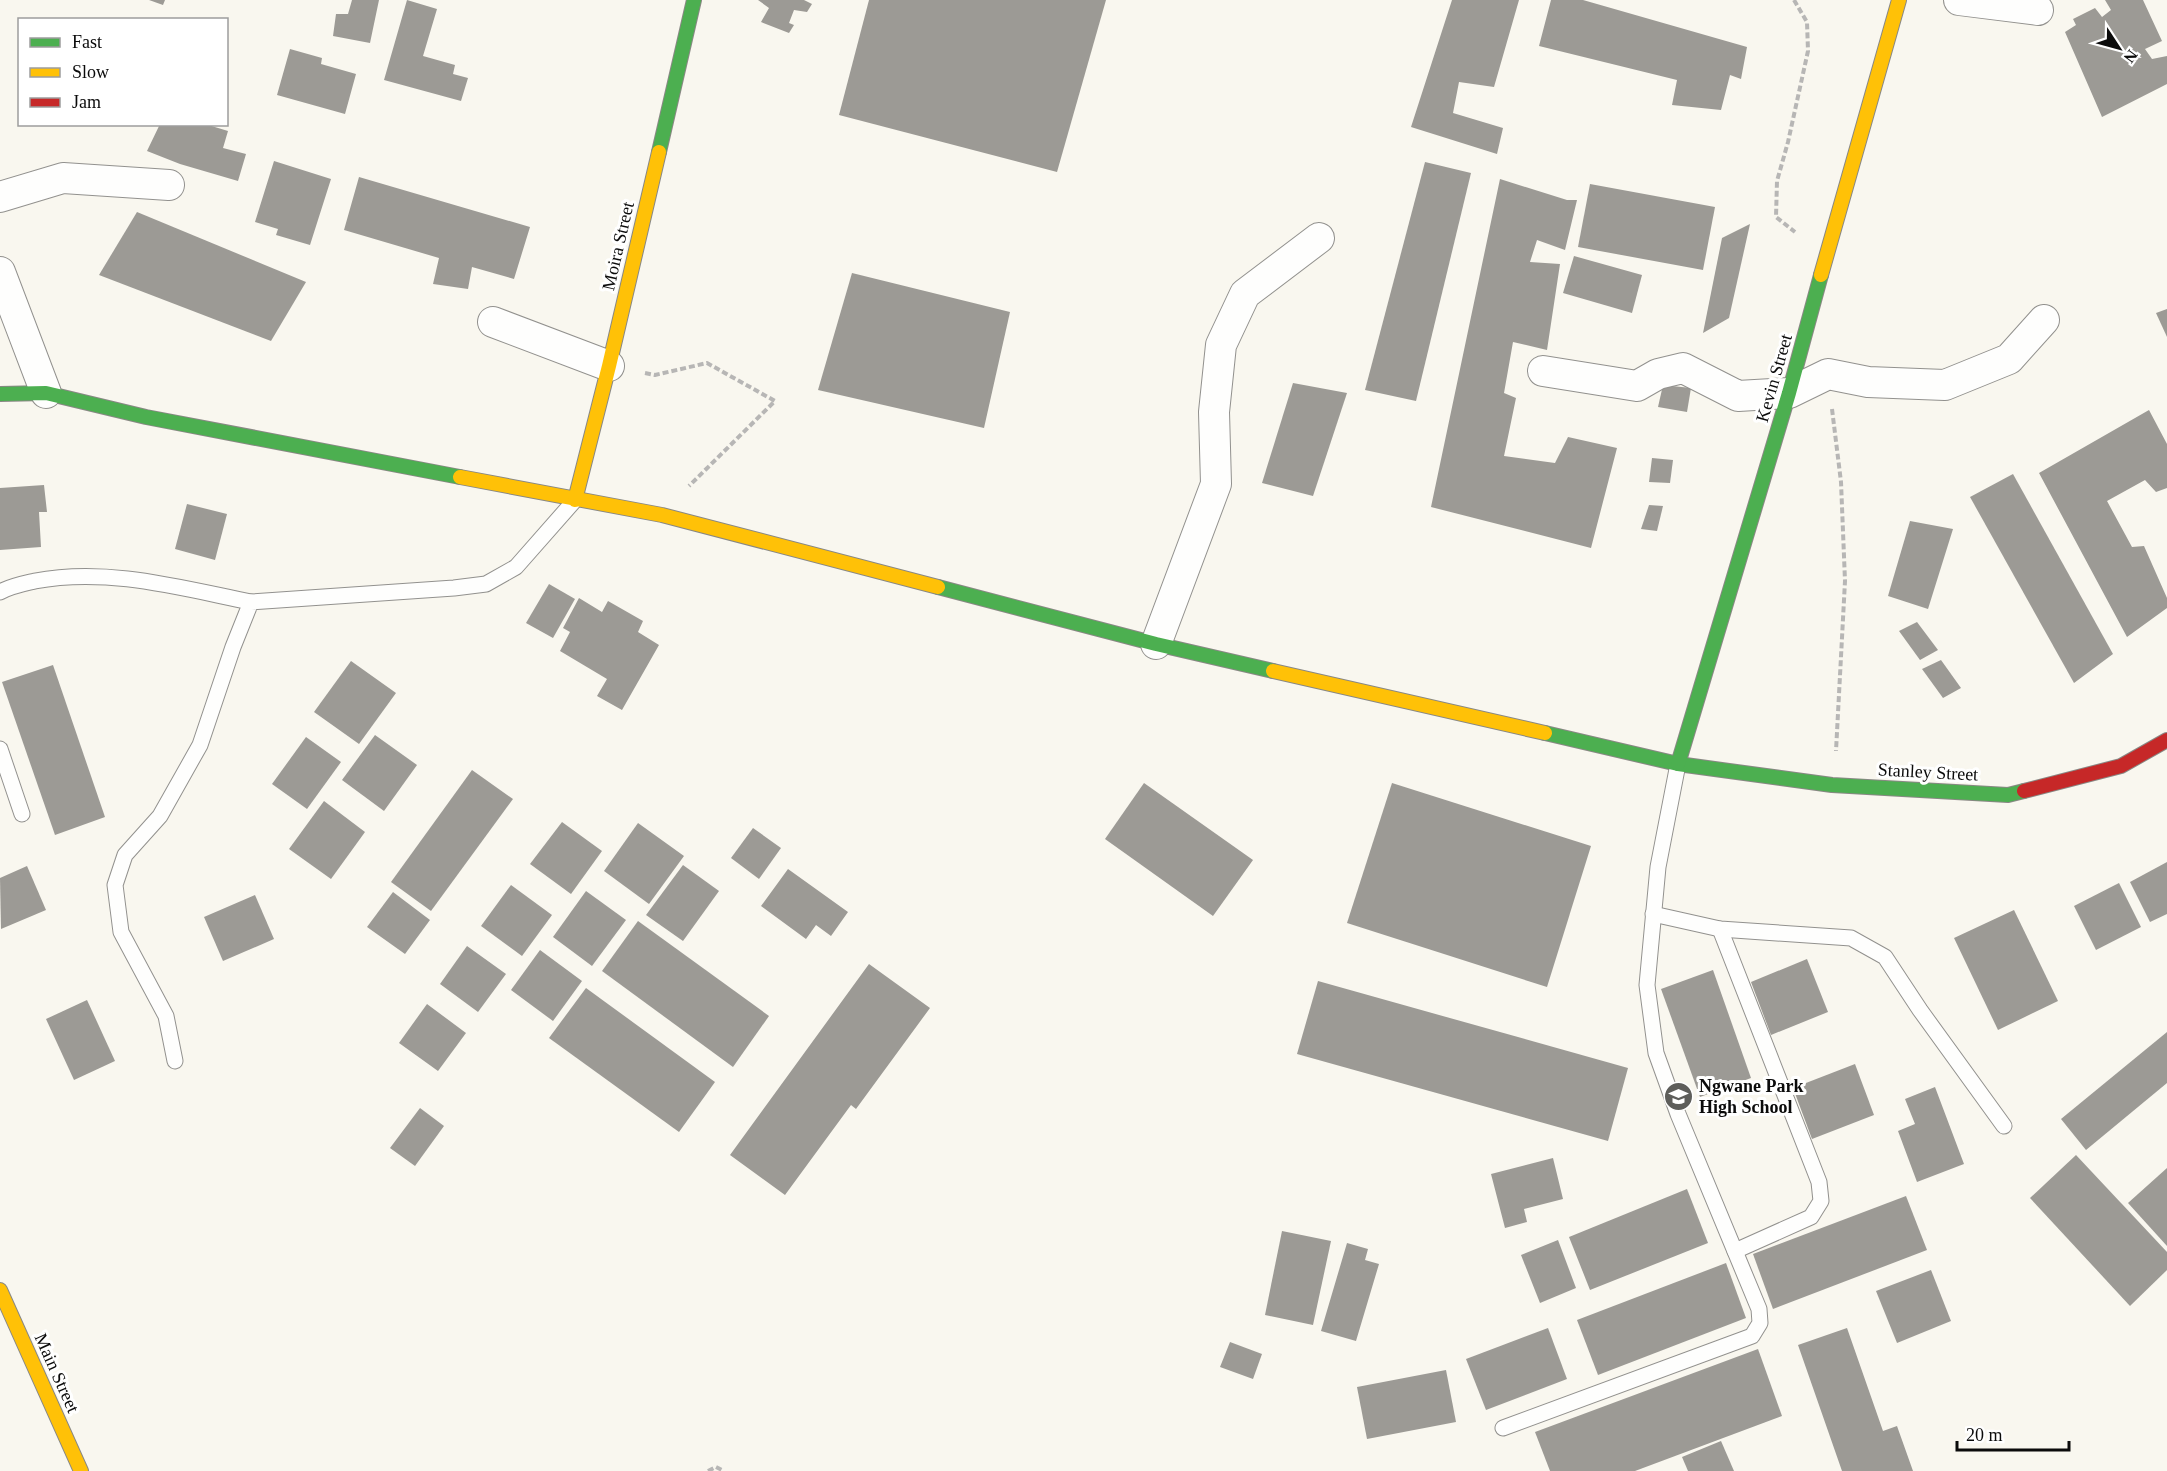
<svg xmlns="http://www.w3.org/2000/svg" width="2167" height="1471" font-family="'Times New Roman',serif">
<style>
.building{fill:#9c9a95}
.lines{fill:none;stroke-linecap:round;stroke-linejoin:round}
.lane-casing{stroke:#92918e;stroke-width:17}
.street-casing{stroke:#92918e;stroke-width:32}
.fast-casing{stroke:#898884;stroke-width:16}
.slow-casing{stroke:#898884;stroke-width:16}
.jam-casing{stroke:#898884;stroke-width:16}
.path{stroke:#b7b6b5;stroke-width:4;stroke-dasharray:6 3;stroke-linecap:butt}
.lane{stroke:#fefefd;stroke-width:15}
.street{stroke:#fefefd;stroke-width:30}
.fast{stroke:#4caf50;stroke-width:14}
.slow{stroke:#ffc107;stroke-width:14}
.jam{stroke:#c62828;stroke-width:14}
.labels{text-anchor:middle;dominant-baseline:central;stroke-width:6;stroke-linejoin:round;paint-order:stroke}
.street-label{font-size:18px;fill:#0b0b0b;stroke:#fff}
.poi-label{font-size:18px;font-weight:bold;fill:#0b0b0b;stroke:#fff;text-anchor:start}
</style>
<rect width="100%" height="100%" fill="#f9f7ef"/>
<g class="building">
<path d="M 149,0 L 165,0 L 163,5 Z"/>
<path d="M 352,0 L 379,0 L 370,43 L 333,36 L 336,14 L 348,14 Z"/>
<path d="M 407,0 L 437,9 L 423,56 L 455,65 L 453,74 L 468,78 L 461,101 L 384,80 Z"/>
<path d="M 758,0 L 804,0 L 812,4 L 807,12 L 794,10 L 789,23 L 794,25 L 789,33 L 761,22 L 769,8 Z"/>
<path d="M 869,0 L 1106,0 L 1057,172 L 839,115 Z"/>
<path d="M 1452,0 L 1519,0 L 1494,87 L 1459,82 L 1453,113 L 1503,128 L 1497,154 L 1411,127 Z"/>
<path d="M 1551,0 L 1583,0 L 1747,47 L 1741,79 L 1730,75 L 1721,110 L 1672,105 L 1677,80 L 1539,46 Z"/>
<path d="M 2105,0 L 2143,0 L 2162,41 L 2145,49 L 2152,59 L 2167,56 L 2167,84 L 2102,117 L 2065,32 L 2076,25 L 2073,19 L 2095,8 L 2102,17 L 2111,10 Z"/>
<path d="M 290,49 L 322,58 L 321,64 L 356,74 L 345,114 L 277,95 Z"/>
<path d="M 160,124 L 205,124 L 228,131 L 223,148 L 246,154 L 238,181 L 180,164 L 147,151 Z"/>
<path d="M 274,161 L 331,179 L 310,245 L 276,235 L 278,229 L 255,222 Z"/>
<path d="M 1425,162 L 1471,173 L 1416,401 L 1365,390 Z"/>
<path d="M 359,177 L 530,227 L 514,279 L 472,267 L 468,289 L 433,284 L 439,258 L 344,230 Z"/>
<path d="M 1500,179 L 1567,200 L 1577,200 L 1565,250 L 1537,240 L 1530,262 L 1560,264 L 1547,350 L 1513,342 L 1504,393 L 1516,398 L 1504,456 L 1555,463 L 1568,437 L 1617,448 L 1591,548 L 1431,507 Z"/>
<path d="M 1590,184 L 1715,207 L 1703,270 L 1578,247 Z"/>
<path d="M 137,212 L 306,282 L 271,341 L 99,275 Z"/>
<path d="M 1750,224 L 1729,318 L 1703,333 L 1722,238 Z"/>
<path d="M 1574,256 L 1642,275 L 1632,313 L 1563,293 Z"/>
<path d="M 852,273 L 1010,312 L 984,428 L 818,390 Z"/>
<path d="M 2167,309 L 2167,337 L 2156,313 Z"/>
<path d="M 1293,383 L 1347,393 L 1313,496 L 1262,483 Z"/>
<path d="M 1663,385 L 1691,388 L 1687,412 L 1658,407 Z"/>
<path d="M 2149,410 L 2167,444 L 2167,488 L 2156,492 L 2145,480 L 2107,501 L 2132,547 L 2144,546 L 2167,598 L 2167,608 L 2127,637 L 2039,473 Z"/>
<path d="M 1652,458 L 1673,460 L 1670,483 L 1649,482 Z"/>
<path d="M 2013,474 L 2113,654 L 2074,683 L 1970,497 Z"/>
<path d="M 44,485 L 47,512 L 39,512 L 41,547 L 0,550 L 0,488 Z"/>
<path d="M 187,504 L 227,514 L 215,560 L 175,549 Z"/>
<path d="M 1649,505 L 1663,506 L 1657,531 L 1641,529 Z"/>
<path d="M 1910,521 L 1953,529 L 1928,609 L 1888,596 Z"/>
<path d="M 549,584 L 575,599 L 553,638 L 526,623 Z"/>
<path d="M 579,598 L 602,612 L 608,601 L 643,621 L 638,632 L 659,645 L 622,710 L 597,696 L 607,679 L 560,651 L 570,632 L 563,628 Z"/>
<path d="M 1917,622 L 1938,650 L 1920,660 L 1899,631 Z"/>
<path d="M 1941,660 L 1961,688 L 1943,698 L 1922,669 Z"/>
<path d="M 351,661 L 396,693 L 359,744 L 314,712 Z"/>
<path d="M 53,665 L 105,817 L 55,835 L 2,682 Z"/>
<path d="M 375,735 L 417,765 L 384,811 L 342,780 Z"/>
<path d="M 306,737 L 341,762 L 307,809 L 272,784 Z"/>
<path d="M 472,770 L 513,799 L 431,911 L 391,882 Z"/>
<path d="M 1144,783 L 1253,860 L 1213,916 L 1105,839 Z"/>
<path d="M 1392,783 L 1591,846 L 1547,987 L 1347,923 Z"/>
<path d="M 324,801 L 365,832 L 331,879 L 289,849 Z"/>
<path d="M 562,822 L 602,851 L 571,894 L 530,864 Z"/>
<path d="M 638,823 L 684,856 L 649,904 L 604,871 Z"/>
<path d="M 753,828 L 781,848 L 759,879 L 731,858 Z"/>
<path d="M 2167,862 L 2167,914 L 2150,922 L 2130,882 Z"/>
<path d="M 683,865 L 719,891 L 683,941 L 646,915 Z"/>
<path d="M 27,866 L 46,910 L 1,929 L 0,878 Z"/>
<path d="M 788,869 L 848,912 L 831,936 L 816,925 L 806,939 L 761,906 Z"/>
<path d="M 2119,883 L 2141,927 L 2096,950 L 2074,906 Z"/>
<path d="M 511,885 L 552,915 L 522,956 L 481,926 Z"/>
<path d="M 586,891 L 626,920 L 592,966 L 553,937 Z"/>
<path d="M 393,892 L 430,920 L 405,954 L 367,927 Z"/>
<path d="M 255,895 L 274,939 L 223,961 L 204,917 Z"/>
<path d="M 2014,910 L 2058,1001 L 1998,1030 L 1954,938 Z"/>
<path d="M 638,921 L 769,1016 L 733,1067 L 602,971 Z"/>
<path d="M 467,946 L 506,974 L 478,1012 L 440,984 Z"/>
<path d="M 540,950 L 582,981 L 553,1021 L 511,990 Z"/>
<path d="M 1807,959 L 1828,1012 L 1771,1035 L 1751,982 Z"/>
<path d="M 869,964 L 930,1008 L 856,1109 L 851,1105 L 785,1195 L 730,1155 Z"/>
<path d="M 1713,970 L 1751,1078 L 1700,1097 L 1661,989 Z"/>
<path d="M 1318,981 L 1628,1068 L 1608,1141 L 1297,1054 Z"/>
<path d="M 586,988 L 715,1082 L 679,1132 L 549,1038 Z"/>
<path d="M 87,1000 L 115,1061 L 74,1080 L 46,1019 Z"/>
<path d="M 427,1004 L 466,1033 L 438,1071 L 399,1043 Z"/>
<path d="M 2167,1032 L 2167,1083 L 2086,1150 L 2061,1119 Z"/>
<path d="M 1855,1064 L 1874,1115 L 1812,1139 L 1793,1088 Z"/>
<path d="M 1935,1087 L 1964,1164 L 1917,1182 L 1898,1131 L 1915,1124 L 1905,1099 Z"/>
<path d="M 420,1108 L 444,1126 L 415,1166 L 390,1148 Z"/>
<path d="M 2076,1155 L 2167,1252 L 2167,1270 L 2130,1306 L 2030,1198 Z"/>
<path d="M 1553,1158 L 1563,1199 L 1524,1209 L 1527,1222 L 1505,1228 L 1491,1174 Z"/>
<path d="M 2167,1168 L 2167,1246 L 2128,1203 Z"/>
<path d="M 1687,1189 L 1708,1243 L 1590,1290 L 1569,1237 Z"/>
<path d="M 1906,1196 L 1927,1250 L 1773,1309 L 1753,1254 Z"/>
<path d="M 1282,1231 L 1331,1241 L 1313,1325 L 1265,1315 Z"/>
<path d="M 1558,1240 L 1576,1288 L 1540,1303 L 1521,1255 Z"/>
<path d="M 1347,1243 L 1368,1249 L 1365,1260 L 1379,1264 L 1356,1341 L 1321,1331 Z"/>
<path d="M 1726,1263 L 1746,1318 L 1598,1375 L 1577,1320 Z"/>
<path d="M 1931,1270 L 1951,1321 L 1897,1343 L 1876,1291 Z"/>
<path d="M 1548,1328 L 1567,1379 L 1486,1410 L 1466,1359 Z"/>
<path d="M 1847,1328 L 1883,1431 L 1897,1426 L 1913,1471 L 1842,1471 L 1798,1345 Z"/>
<path d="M 1230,1342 L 1262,1354 L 1253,1379 L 1220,1367 Z"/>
<path d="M 1758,1349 L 1782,1416 L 1635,1471 L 1550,1471 L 1535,1432 Z"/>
<path d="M 1446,1370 L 1456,1422 L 1367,1439 L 1357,1387 Z"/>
<path d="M 1721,1441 L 1734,1471 L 1688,1471 L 1682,1457 Z"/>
</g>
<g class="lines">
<defs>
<g id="lane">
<path d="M 0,592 C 11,586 22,584 35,581 C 107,567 181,588 251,602"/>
<path d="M 0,749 L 22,814"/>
<path d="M 1653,914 L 1720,929 L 1851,938 L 1885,957 L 1920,1010 L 2004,1126"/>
<path d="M 1720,929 L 1819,1182 L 1821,1201 L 1811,1217 L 1735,1251"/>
<path d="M 175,1061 L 166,1016 L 121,932 L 115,885 L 125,855 L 160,816 L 200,745 L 233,647 L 251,602 L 454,588 L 486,584 L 516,567 L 575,500"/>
<path d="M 1503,1428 L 1752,1336 L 1760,1323 L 1759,1309 L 1678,1114 L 1656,1053 L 1647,985 L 1658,867 L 1678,764"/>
</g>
<g id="street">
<path d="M 1959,0 L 2038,10"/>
<path d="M 0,197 L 63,178 L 169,185"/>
<path d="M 0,272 L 46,393"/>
<path d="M 493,322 L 609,366"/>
<path d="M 1543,371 L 1637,386 L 1658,374 L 1683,368 L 1738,396 L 1789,393 L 1828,374 L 1868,382 L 1945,385 L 2009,359 L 2044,320"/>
<path d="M 1156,644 L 1216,484 L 1214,412 L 1221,345 L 1245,294 L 1319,238"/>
</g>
<g id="fast">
<path d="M 659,152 L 694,0"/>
<path d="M 0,394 L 46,393 L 146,417 L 460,477"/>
<path d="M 938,587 L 1156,644 L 1273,671"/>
<path d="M 1545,733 L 1678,764 L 1832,785 L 2008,795 L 2024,791"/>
<path d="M 1678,764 L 1789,393 L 1821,275"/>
</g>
<g id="slow">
<path d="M 1821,275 L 1899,0"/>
<path d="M 460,477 L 662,515 L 938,587"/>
<path d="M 575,500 L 609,366 L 659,152"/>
<path d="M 1273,671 L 1545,733"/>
<path d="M 0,1290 L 81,1471"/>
</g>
<path id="jam" d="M 2024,791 L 2121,766 L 2167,740"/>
</defs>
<use href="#lane" class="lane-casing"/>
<use href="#street" class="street-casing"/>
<use href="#fast" class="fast-casing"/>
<use href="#slow" class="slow-casing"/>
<use href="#jam" class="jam-casing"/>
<g class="path">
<path d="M 1794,0 L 1807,22 L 1808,51 L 1788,142 L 1777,181 L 1776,217 L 1795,232"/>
<path d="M 645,373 L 655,375 L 707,363 L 775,401 L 689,486"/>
<path d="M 1832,409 L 1841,482 L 1845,581 L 1836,751"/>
<path d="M 708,1471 L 716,1467 L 724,1471"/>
</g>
<use href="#lane" class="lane"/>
<use href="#street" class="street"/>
<use href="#fast" class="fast"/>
<use href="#slow" class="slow"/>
<use href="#jam" class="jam"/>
</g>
<defs>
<symbol id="school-disc" viewBox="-11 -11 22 22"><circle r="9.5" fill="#5e5e5b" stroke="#fff"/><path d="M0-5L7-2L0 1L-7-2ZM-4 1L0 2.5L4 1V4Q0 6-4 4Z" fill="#fff"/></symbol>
</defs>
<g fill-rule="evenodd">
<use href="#school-disc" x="1662" y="1080" width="33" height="33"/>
</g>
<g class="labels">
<g class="street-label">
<text transform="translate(618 246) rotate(-77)">Moira Street</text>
<text transform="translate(1774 378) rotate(-74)">Kevin Street</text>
<text transform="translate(1928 772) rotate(3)">Stanley Street</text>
<text transform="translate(57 1373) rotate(66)">Main Street</text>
</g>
<g class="poi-label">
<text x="1699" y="1086">Ngwane Park<tspan x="1699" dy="21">High School</tspan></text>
</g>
</g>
<rect x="18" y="18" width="210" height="108" fill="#ffffff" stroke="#9d9d9d" stroke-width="1.5"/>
<rect x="30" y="38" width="30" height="9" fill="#4caf50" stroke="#9d9d9d" stroke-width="1.5"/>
<text x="72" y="48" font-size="18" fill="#0b0b0b">Fast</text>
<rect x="30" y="68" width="30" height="9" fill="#ffc107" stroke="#9d9d9d" stroke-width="1.5"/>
<text x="72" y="78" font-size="18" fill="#0b0b0b">Slow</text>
<rect x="30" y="98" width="30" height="9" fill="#c62828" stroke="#9d9d9d" stroke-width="1.5"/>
<text x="72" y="108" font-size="18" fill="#0b0b0b">Jam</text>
<g transform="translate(2119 48) rotate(126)" stroke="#ffffff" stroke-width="4.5" paint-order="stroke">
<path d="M0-4.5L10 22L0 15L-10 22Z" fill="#0b0b0b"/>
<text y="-9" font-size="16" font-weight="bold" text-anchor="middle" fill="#0b0b0b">N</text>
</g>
<path d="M1957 1441v9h112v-9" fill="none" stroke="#0b0b0b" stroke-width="3"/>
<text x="1966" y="1441" font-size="18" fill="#0b0b0b" stroke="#ffffff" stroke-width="4.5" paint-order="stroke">20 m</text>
</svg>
